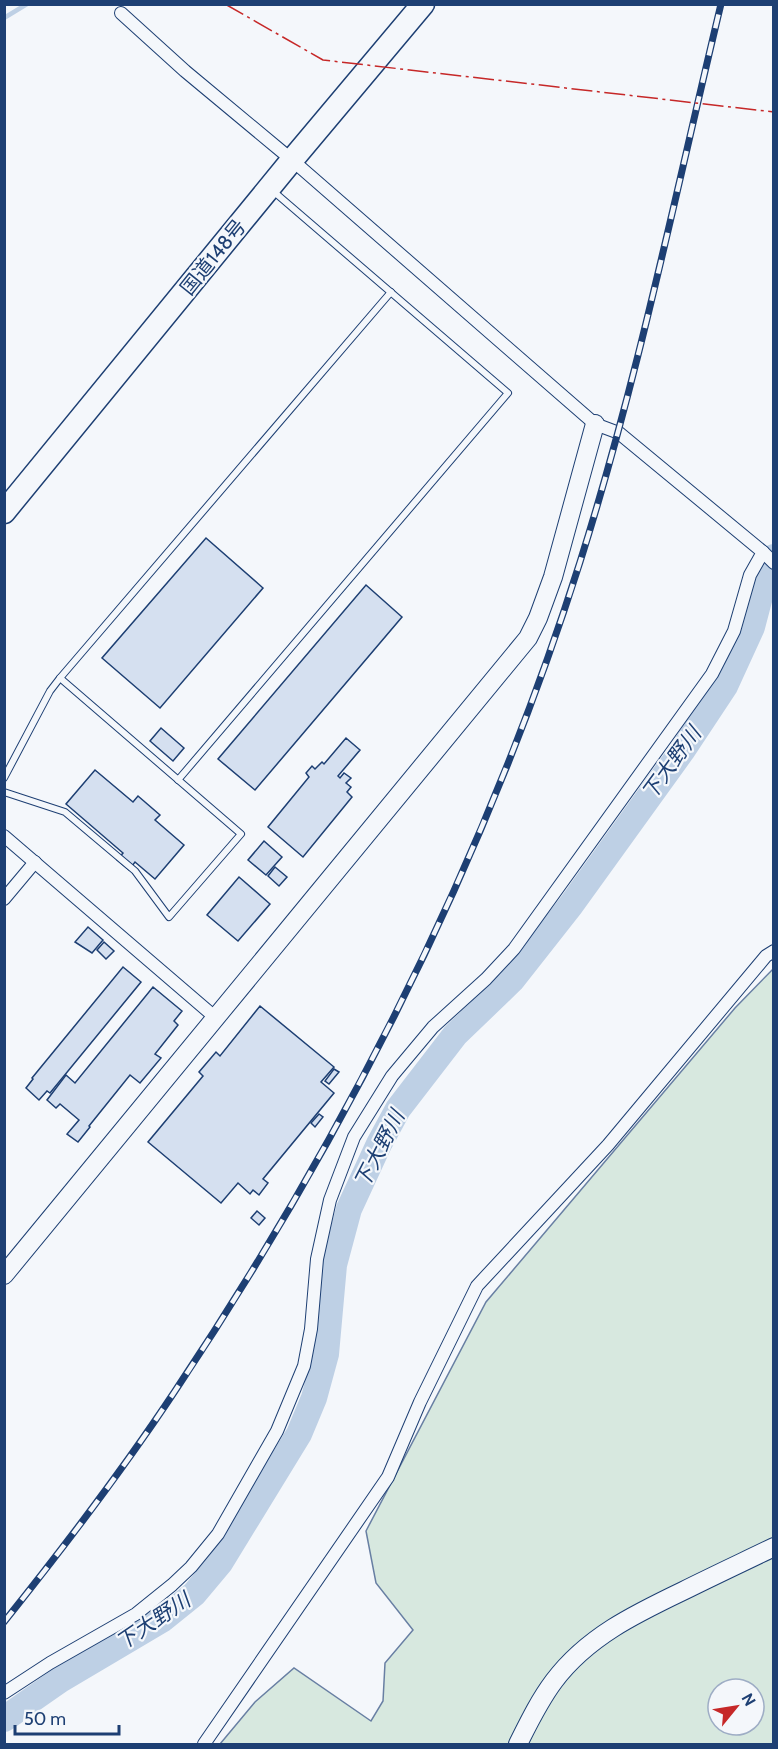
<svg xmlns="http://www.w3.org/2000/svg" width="778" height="1749" font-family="Cabin,'Noto Sans JP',sans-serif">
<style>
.green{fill:#d7e8df;stroke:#687fa3;stroke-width:1.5;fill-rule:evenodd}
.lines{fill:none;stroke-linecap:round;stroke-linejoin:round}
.stream{stroke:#bed0e5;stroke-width:4.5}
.river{stroke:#bed0e5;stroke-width:26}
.building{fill:#d5e0f0;stroke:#1d3f73;stroke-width:1.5}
.lane-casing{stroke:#1d3f73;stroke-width:8}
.street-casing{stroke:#1d3f73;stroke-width:14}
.secondary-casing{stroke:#1d3f73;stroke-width:20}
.highway-casing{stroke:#1d3f73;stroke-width:25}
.lane{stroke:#f4f7fb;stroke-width:6}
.street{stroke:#f4f7fb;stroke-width:12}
.secondary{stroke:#f4f7fb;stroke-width:18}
.highway{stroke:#f4f7fb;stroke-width:22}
.rail-casing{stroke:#1d3f73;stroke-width:7}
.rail{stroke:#f4f7fb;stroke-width:4.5;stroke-dasharray:14;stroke-linecap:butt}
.power{stroke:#c62828;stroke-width:1.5;stroke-dasharray:21 4.5 3 4.5;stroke-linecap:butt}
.labels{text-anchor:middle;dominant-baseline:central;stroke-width:4.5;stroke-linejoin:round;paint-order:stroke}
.street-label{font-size:20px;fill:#1d3f73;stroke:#f4f7fb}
.water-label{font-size:21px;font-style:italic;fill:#1d3f73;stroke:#f4f7fb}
</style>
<rect width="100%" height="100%" fill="#f4f7fb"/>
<path class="green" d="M 773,969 L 773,1744 L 220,1744 L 255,1702 L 294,1668 L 371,1721 L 383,1701 L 385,1663 L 413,1630 L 376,1583 L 366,1531 L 486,1302 L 735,1008 ZM 718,1689 L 754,1689 L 754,1725 L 718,1725 Z"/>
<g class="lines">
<path class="stream" d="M 4,18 L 27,4"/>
<path class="river" d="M 4,1719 L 60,1680 L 163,1619 L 194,1594 L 220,1563 L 299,1434 L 314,1398 L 326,1354 L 334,1265 L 349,1209 L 379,1144 L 398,1109 L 455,1035 L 512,980 L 571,905 L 682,751 L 725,686 L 752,627 L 767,570 L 774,557"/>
</g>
<g class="building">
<path d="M 206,538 L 263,588 L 160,708 L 102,658 Z"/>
<path d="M 366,585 L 402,617 L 255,790 L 218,759 Z"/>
<path d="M 161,728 L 184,748 L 173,761 L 150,741 Z"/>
<path d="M 346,738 L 360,750 L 338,776 L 340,778 L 344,773 L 351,778 L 346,783 L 351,787 L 347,792 L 352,797 L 303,857 L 268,827 L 309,777 L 306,773 L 312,766 L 315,769 L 322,762 L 324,764 Z"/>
<path d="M 95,770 L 133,802 L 138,796 L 160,815 L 155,820 L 184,845 L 155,879 L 135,862 L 129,870 L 117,860 L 123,853 L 66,804 Z"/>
<path d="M 264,841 L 282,857 L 266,875 L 248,860 Z"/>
<path d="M 275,867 L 287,877 L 279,886 L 268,876 Z"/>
<path d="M 239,877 L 270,904 L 238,941 L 207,915 Z"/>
<path d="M 88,927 L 103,940 L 92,953 L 75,942 Z"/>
<path d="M 104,942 L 114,951 L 106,959 L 97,950 Z"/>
<path d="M 123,967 L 141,982 L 50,1093 L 47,1091 L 39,1100 L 26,1088 L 33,1079 L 32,1078 Z"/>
<path d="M 153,987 L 182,1011 L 174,1021 L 178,1025 L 155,1054 L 161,1058 L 140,1083 L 130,1075 L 89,1126 L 90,1127 L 78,1142 L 67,1134 L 79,1120 L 60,1104 L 56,1108 L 47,1100 L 66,1075 L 75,1083 Z"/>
<path d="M 260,1006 L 334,1067 L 321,1082 L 334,1093 L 263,1179 L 268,1183 L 259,1195 L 253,1190 L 250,1194 L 238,1183 L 221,1203 L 148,1142 L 203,1076 L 199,1072 L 216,1052 L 220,1056 Z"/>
<path d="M 334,1069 L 339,1072 L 329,1084 L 325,1081 Z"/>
<path d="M 319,1114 L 323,1117 L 315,1127 L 311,1123 Z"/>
<path d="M 257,1211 L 265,1218 L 259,1225 L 251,1218 Z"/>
</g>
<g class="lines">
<defs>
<g id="lane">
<path d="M 4,778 L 50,691 L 60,678 L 391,292"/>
<path d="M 178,780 L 508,393 L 273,191"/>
<path d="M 4,792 L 65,812 L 135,871 L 169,917 L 241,834 L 60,678"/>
</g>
<g id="street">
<path d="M 121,13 L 185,71 L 292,160 L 595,424 L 619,433 L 763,552 L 774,563"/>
<path d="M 4,836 L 216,1018"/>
<path d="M 4,899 L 35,862"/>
<path d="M 4,1693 L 50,1663 L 136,1614 L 172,1585 L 191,1567 L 218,1534 L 277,1431 L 304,1366 L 311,1329 L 317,1259 L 330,1200 L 354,1137 L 392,1076 L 433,1027 L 486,979 L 514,949 L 712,674 L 734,631 L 750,575 L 763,552"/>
<path d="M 204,1744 L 388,1477 L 420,1402 L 477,1286 L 608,1145 L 766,956 L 774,951"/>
</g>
<g id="secondary">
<path d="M 4,1275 L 528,638 L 538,618 L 553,577 L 595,424"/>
<path d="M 518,1744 C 529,1722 539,1701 554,1681 C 587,1637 635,1614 683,1591 C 713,1576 743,1562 774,1547"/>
</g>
<path id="highway" d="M 4,512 L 292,160 L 423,4"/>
</defs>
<use href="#lane" class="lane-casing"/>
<use href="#street" class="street-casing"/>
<use href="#secondary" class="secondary-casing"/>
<use href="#highway" class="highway-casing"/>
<use href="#lane" class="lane"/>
<use href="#street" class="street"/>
<use href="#secondary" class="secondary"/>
<use href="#highway" class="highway"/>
<defs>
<path id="rail" d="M 4,1622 C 64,1547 122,1471 175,1391 C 346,1135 487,855 580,562 C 638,379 676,191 721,4"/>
</defs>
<use href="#rail" class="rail-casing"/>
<use href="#rail" class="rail"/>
<path class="power" d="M 225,4 L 323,60 L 774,112"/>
</g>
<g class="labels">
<g class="street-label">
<text transform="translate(213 257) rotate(-51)">国道148号</text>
</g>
<g class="water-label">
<text transform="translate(671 763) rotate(-54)">下大野川</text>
<text transform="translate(379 1149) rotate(-63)">下大野川</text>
<text transform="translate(153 1621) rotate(-34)">下大野川</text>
</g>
</g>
<rect width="778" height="1749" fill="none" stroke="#1d3f73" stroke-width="12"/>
<g transform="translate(736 1707) rotate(60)"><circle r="28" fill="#f4f7fb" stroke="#9eadc5" stroke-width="1.5"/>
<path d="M0-4.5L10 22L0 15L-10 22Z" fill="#c62828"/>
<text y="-9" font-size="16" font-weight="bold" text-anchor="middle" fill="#1d3f73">N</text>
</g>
<path d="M15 1725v9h104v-9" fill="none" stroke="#1d3f73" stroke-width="3"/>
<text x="24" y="1725" font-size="18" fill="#1d3f73" stroke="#f4f7fb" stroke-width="4.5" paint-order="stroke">50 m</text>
</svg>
